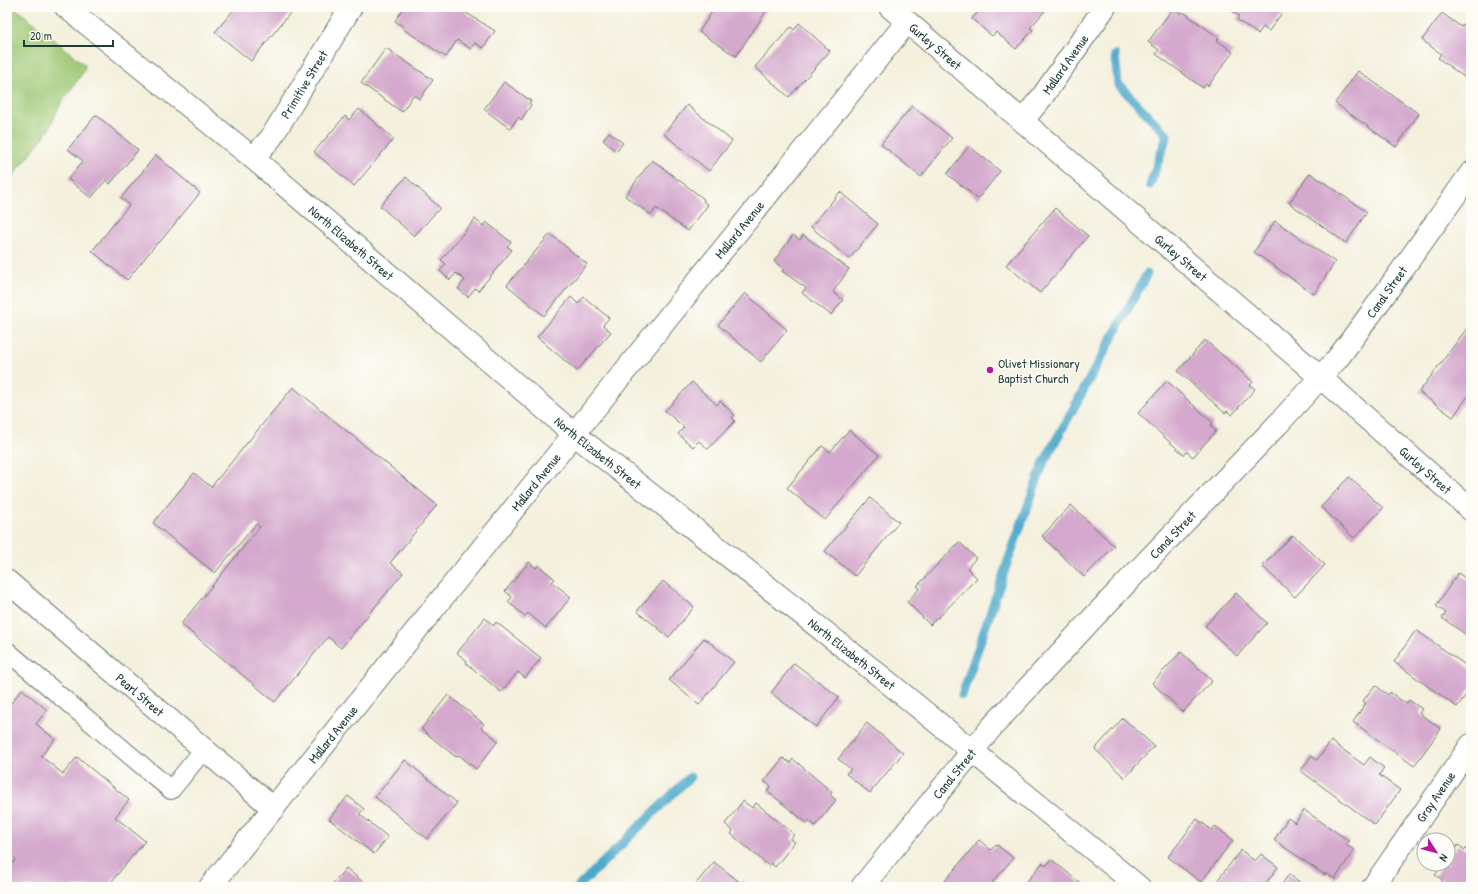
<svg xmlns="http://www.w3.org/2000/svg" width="1478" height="894" font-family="'Patrick Hand',sans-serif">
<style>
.green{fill:#9dc773;stroke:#5e8254}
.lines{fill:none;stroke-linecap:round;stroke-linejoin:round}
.stream{stroke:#4ca8ca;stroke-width:9}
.building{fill:#d4a9cd}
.lane-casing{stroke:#6a7c6f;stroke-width:20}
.street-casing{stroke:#6a7c6f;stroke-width:24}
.lane{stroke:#fff;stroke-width:18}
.street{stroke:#fff;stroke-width:22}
.poi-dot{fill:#b5179e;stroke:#fdfcf7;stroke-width:1.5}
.labels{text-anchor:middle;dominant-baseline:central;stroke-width:3;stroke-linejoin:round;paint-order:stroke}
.street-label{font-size:13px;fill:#1f3d34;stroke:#fdfcf7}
.poi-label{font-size:13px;fill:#1f3d34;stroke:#fdfcf7;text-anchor:start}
</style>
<rect width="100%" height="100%" fill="#fdfcf7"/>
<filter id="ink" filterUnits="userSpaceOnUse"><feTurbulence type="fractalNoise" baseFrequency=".025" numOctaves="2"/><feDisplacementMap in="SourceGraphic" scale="8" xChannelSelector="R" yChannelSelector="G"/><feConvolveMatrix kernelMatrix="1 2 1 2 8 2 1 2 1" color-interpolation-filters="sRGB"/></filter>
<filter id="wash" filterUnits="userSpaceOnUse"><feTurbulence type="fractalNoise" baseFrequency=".012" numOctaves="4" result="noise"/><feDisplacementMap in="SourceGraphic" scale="16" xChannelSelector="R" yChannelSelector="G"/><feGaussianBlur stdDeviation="0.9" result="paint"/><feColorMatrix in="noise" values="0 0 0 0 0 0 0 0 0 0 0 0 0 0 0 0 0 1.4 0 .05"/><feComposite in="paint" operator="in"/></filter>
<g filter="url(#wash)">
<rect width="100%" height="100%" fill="#f4f0dd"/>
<path class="green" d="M 7,7 L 14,7 L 85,65 L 84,71 L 60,105 L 48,131 L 7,184 Z"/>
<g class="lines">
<g class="stream">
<path d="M 1115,55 L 1118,84 L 1167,135 L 1150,185"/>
<path d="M 962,695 L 1008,561 L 1043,464 L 1147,274"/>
<path d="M 578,887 L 690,777"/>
</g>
</g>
<g id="blocks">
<g class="building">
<path d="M 236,7 L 295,7 L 251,61 L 215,32 Z"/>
<path d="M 404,7 L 469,7 L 465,12 L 495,31 L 483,48 L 475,43 L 471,49 L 457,40 L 446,57 L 403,29 L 404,27 L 395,21 Z"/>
<path d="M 715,7 L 769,7 L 736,56 L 699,32 Z"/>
<path d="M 982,7 L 1048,7 L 1030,28 L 1033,30 L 1016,49 L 996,32 L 992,36 L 972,19 Z"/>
<path d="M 1233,7 L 1286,7 L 1269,31 L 1263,27 L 1258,34 L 1237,20 L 1239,16 L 1233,12 L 1235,9 Z"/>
<path d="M 1173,8 L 1181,14 L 1183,12 L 1219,38 L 1217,40 L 1233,52 L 1208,86 L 1206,84 L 1203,88 L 1156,54 L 1159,50 L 1148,42 Z"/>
<path d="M 1442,13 L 1461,27 L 1463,24 L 1471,30 L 1471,82 L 1438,58 L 1441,54 L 1422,40 Z"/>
<path d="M 799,23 L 830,51 L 789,97 L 755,67 L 791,27 L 794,30 Z"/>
<path d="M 386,48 L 433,80 L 420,99 L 413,95 L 402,112 L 361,83 Z"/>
<path d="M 1358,71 L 1419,114 L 1396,147 L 1335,103 Z"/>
<path d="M 504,82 L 531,101 L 529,103 L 531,105 L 521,120 L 518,117 L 510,129 L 484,109 Z"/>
<path d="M 687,105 L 732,141 L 709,171 L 664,134 Z"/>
<path d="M 912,106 L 952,138 L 921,177 L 881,144 Z"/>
<path d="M 359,109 L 394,139 L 354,186 L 314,152 L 345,116 L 349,120 Z"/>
<path d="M 96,115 L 138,150 L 110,184 L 106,180 L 91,198 L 68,179 L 83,161 L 68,149 Z"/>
<path d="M 609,132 L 623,143 L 616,151 L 603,140 Z"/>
<path d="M 969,146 L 1000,171 L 978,199 L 947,174 Z"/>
<path d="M 156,155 L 200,193 L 159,243 L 158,242 L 127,280 L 92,251 L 129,205 L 121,198 Z"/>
<path d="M 652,160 L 704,199 L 703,201 L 708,205 L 688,231 L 656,208 L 651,215 L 625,196 Z"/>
<path d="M 1310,173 L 1367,212 L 1346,243 L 1289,203 Z"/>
<path d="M 406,177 L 440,208 L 414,236 L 380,206 Z"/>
<path d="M 840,192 L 878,224 L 849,259 L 811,227 Z"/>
<path d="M 1055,208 L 1088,236 L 1040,293 L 1006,265 Z"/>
<path d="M 475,219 L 483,226 L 486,222 L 511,242 L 507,246 L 512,250 L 478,291 L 475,288 L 468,297 L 458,289 L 465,280 L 456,273 L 450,280 L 440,271 L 446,264 L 441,260 Z"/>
<path d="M 1275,221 L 1335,262 L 1314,294 L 1254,252 Z"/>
<path d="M 550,234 L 587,264 L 544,316 L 507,285 Z"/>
<path d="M 793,235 L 800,240 L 803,235 L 849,269 L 833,292 L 843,300 L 831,315 L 802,293 L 806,288 L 782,271 L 784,269 L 774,261 Z"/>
<path d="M 745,293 L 787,330 L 761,362 L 718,325 Z"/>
<path d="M 571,297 L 578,304 L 584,297 L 609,318 L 603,325 L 611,332 L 577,371 L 537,337 Z"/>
<path d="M 1471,323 L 1471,392 L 1453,417 L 1419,392 Z"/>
<path d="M 1205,340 L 1253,382 L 1250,385 L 1255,389 L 1232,415 L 1227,411 L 1225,413 L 1178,371 Z"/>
<path d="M 1167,381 L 1213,423 L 1211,426 L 1216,431 L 1193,457 L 1187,452 L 1184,455 L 1138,413 Z"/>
<path d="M 692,382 L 717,405 L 720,401 L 735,415 L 732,418 L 735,421 L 708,449 L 699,441 L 693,447 L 678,434 L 684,427 L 665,411 Z"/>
<path d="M 293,387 L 437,505 L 390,563 L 403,573 L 341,648 L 328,637 L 275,702 L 181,624 L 260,527 L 256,524 L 215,573 L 153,523 L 194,473 L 211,487 Z"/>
<path d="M 849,430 L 879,455 L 825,520 L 787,488 L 822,446 L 830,452 Z"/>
<path d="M 1349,477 L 1383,508 L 1354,538 L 1321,507 Z"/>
<path d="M 870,498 L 899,522 L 855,576 L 825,551 Z"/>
<path d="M 1071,505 L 1114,546 L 1084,577 L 1042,536 Z"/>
<path d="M 1293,535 L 1325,565 L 1295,597 L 1262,566 Z"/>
<path d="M 959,542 L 976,558 L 967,568 L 977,578 L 938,618 L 937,617 L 930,625 L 907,602 L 920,588 L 917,586 Z"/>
<path d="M 529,562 L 536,568 L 538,565 L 555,579 L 552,582 L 571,597 L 546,628 L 528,613 L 525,616 L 508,602 L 512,597 L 505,591 Z"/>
<path d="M 1458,573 L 1471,582 L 1471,638 L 1442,618 L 1446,613 L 1436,606 Z"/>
<path d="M 663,581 L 694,607 L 669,637 L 637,611 Z"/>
<path d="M 1236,593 L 1267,623 L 1237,656 L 1205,626 Z"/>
<path d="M 485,618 L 494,626 L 496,622 L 541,658 L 525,678 L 518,672 L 501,692 L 466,663 L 467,661 L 457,653 Z"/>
<path d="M 1416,630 L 1471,669 L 1471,688 L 1457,707 L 1394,662 Z"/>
<path d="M 704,638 L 734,662 L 699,705 L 669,680 Z"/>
<path d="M 1181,652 L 1212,681 L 1183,712 L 1152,683 Z"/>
<path d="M 794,663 L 839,697 L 816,727 L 771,693 Z"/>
<path d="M 1375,685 L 1388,695 L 1390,692 L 1406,704 L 1409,700 L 1422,709 L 1419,713 L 1441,729 L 1414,766 L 1353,722 L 1366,703 L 1363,701 Z"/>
<path d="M 22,689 L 47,710 L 36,724 L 55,739 L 41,756 L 63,774 L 77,757 L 129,800 L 115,817 L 145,841 L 107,887 L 7,887 L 7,870 L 16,859 L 7,852 L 7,700 L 11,703 Z"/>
<path d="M 448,695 L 484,724 L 481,727 L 498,741 L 476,769 L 459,755 L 456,757 L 421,729 Z"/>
<path d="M 1123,718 L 1154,746 L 1125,778 L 1095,749 Z"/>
<path d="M 867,723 L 903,753 L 870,793 L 846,774 L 851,769 L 838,759 Z"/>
<path d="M 1331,741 L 1364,765 L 1370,757 L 1384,768 L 1379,775 L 1400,790 L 1375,825 L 1301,771 L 1311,756 L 1317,760 Z"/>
<path d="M 783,758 L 790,763 L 793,759 L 832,792 L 830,795 L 836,800 L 815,826 L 809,820 L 807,823 L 767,791 L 771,786 L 764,781 Z"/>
<path d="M 405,760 L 457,803 L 427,839 L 375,797 Z"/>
<path d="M 348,796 L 364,809 L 359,814 L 388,837 L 374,854 L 329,819 Z"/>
<path d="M 743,801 L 752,808 L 756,803 L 794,834 L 791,839 L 795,842 L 775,867 L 771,863 L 769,866 L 731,834 L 733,831 L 725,824 Z"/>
<path d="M 1304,810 L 1349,841 L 1346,845 L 1354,850 L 1335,879 L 1326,873 L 1325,875 L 1274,840 L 1288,818 L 1295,823 Z"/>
<path d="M 1197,819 L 1212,830 L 1215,826 L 1233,840 L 1201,882 L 1168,857 Z"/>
<path d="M 979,840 L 991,850 L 996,844 L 1013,858 L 989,887 L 940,887 Z"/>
<path d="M 1458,845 L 1465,850 L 1468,846 L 1471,849 L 1471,887 L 1442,887 L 1439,885 L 1443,880 L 1435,875 L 1444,864 L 1448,864 L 1448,858 Z"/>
<path d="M 1241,850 L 1255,861 L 1261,854 L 1278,867 L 1263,887 L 1214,887 L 1213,886 Z"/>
<path d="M 1051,859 L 1084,886 L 1083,887 L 1027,887 L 1028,885 L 1026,883 L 1042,863 L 1046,866 Z"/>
<path d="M 714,862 L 741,883 L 743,881 L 750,887 L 693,887 Z"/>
<path d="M 346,868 L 369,887 L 330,887 Z"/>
<path d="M 1289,874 L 1306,887 L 1280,887 Z"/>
</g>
</g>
</g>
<g filter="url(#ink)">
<use href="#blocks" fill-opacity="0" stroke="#6a7c6f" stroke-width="1"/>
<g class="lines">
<defs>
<path id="lane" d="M 7,651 L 171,790 L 204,749"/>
<g id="street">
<path id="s1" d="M 66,7 L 253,158 L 574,434 L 879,675 L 1139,887"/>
<path id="s2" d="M 890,7 L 1320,377 L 1471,510"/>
<path id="s3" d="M 1023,120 L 1042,97 L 1105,7"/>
<path id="s4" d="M 253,158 L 271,138 L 351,7"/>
<path id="s5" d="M 7,581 L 274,809"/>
<path id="s6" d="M 210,887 L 574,434 L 907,22"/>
<path id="s7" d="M 862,887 L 991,728 L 1090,621 L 1278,424 L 1338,358 L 1372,312 L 1471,173"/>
<path id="s8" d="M 1373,887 L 1471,745"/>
</g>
</defs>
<use href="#lane" class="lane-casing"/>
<use href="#street" class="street-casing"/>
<use href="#lane" class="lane"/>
<use href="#street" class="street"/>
</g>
</g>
<circle class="poi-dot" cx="990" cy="370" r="4"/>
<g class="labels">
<g class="street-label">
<text stroke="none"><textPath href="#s2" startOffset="60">Gurley Street</textPath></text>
<text stroke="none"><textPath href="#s3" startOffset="70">Mallard Avenue</textPath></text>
<text stroke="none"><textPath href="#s4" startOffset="90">Primitive Street</textPath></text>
<text stroke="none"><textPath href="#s6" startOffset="844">Mallard Avenue</textPath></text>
<text stroke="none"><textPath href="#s1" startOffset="370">North Elizabeth Street</textPath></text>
<text stroke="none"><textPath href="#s2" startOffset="384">Gurley Street</textPath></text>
<text stroke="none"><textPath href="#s7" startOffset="794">Canal Street</textPath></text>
<text stroke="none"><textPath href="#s1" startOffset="694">North Elizabeth Street</textPath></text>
<text stroke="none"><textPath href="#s2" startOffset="708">Gurley Street</textPath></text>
<text stroke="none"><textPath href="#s6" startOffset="520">Mallard Avenue</textPath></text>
<text stroke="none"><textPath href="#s7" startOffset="470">Canal Street</textPath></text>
<text stroke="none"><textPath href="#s1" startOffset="1018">North Elizabeth Street</textPath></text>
<text stroke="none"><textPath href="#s5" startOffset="175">Pearl Street</textPath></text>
<text stroke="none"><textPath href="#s6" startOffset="196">Mallard Avenue</textPath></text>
<text stroke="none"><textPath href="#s7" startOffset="146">Canal Street</textPath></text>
<text stroke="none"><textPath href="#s8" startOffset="110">Gray Avenue</textPath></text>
</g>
<g class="poi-label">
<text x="998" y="363">Olivet Missionary<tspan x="998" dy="15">Baptist Church</tspan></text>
</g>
</g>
<rect width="1478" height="894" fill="none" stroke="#fdfcf7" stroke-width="24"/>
<g transform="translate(1436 852) rotate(126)"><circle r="19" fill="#fdfcf7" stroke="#a4b0a9"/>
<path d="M0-3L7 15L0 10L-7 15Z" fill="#b5179e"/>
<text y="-6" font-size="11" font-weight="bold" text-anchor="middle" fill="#1f3d34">N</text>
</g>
<path d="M24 40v6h89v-6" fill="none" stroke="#1f3d34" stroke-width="2"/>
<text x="30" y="40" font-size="12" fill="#1f3d34" stroke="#fdfcf7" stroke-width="3" paint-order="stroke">20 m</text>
</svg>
